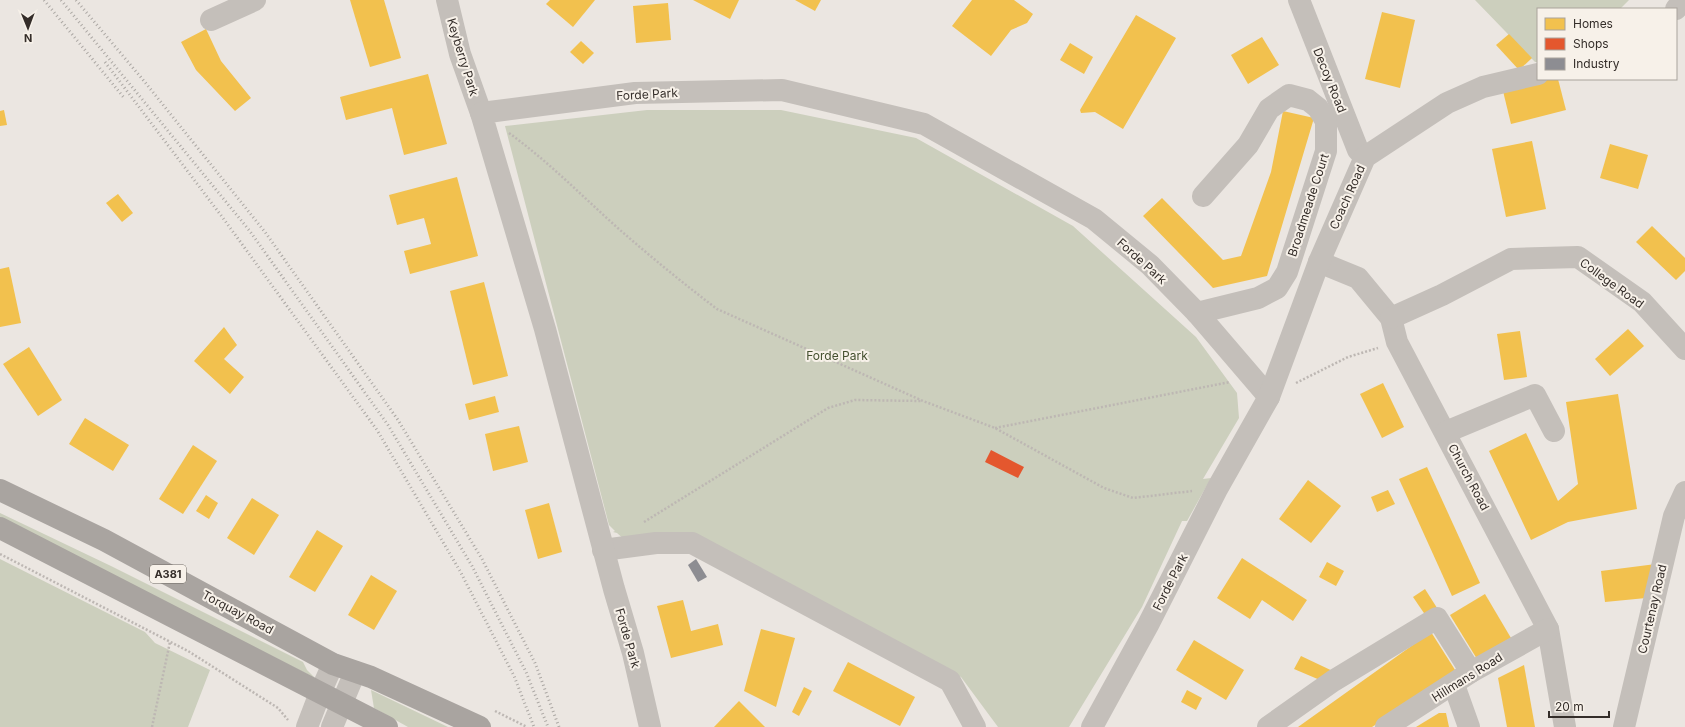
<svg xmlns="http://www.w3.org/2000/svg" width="1685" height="727" viewBox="0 0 1685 727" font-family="Inter,sans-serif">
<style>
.green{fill:#cccfbd}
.homes{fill:#f2c14e}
.shops{fill:#e4572e}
.industry{fill:#8d8d92}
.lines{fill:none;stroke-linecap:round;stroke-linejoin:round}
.path{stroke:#bdb7b3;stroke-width:2.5;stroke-dasharray:2 2;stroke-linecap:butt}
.minor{stroke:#c4bfba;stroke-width:22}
.major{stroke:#a9a4a0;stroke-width:22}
.rail{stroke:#aca8a4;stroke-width:3;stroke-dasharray:1 3;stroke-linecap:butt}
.labels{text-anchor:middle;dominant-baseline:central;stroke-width:4;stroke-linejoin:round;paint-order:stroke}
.shield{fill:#f7f1e9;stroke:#6e6863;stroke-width:1}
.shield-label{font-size:11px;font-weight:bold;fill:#342d29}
.street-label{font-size:12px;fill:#342d29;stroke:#f7f1e9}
.park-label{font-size:12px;fill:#44502f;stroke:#f7f1e9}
</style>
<rect width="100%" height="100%" fill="#ebe6e1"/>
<!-- green -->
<g class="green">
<polygon points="1475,0 1629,0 1620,9 1538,9 1538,62 1535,62"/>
<polygon points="647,110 781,110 916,138 1073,226 1196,337 1237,393 1239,418 1203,479 1211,478 1187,521 1182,521 1142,607 1069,727 998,727 961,677 712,546 626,541 617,533 613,532 615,531 609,525 505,126"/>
<polygon points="0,513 111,566 303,662 307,670 315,678 0,518"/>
<polygon points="0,559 145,632 155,643 210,670 188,727 0,727"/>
<polygon points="371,690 448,727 408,727 374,708"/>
</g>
<!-- homes -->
<g class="homes">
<polygon points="350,0 384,0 401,58 370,67"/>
<polygon points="550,0 595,0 573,27 546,4"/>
<polygon points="693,0 739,0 730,19"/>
<polygon points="795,0 821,0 815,11"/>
<polygon points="972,0 1014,0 1033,14 1027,23 1011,30 991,56 952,26"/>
<polygon points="668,3 671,40 636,43 633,6"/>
<polygon points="1382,12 1415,20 1400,88 1365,79"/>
<polygon points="1136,15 1176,38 1123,129 1095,112 1081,113 1080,110"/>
<polygon points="206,29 221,61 251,98 235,111 196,70 181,42"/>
<polygon points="1509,34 1532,58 1519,70 1496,45"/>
<polygon points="1262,37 1279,65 1248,84 1231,55"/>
<polygon points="581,41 594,53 583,64 570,52"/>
<polygon points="1070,43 1093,57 1084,74 1060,60"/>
<polygon points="428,74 447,144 404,155 392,108 346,120 340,97"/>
<polygon points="1549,79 1558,79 1566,110 1511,124 1503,91"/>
<polygon points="4,110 7,125 0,126 0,111"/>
<polygon points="1283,111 1314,118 1267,276 1213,288 1143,216 1162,198 1223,260 1241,256 1271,172"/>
<polygon points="1532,141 1546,209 1506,217 1492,149"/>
<polygon points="1610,144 1648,155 1638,189 1600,178"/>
<polygon points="457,177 478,256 410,274 404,251 431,244 424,218 397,225 389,195"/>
<polygon points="118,194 133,213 122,222 106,203"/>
<polygon points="1652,226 1685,258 1685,271 1676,280 1636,242"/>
<polygon points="9,267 21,323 0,327 0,269"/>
<polygon points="484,282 508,376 473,385 450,291"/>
<polygon points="224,327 237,345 224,359 244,377 230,394 194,361"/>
<polygon points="1628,329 1644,346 1610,376 1595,359"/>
<polygon points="1520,331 1527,377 1504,380 1497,334"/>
<polygon points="29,347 62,400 38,416 3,364"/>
<polygon points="1383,383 1404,427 1382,438 1360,394"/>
<polygon points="1618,394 1637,509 1568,522 1531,540 1489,451 1526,433 1558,501 1578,484 1566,402"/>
<polygon points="495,396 499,412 469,420 465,404"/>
<polygon points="85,418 129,445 113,471 69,444"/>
<polygon points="519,426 528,462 493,471 485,434"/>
<polygon points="193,445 217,461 183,514 159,499"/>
<polygon points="1427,467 1480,583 1452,596 1399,479"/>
<polygon points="1308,480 1341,506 1311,543 1279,519"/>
<polygon points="1388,490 1395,504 1377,512 1371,497"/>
<polygon points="206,495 218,503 209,519 196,511"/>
<polygon points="252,498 279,515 254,555 227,538"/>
<polygon points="549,503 562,552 538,559 525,510"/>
<polygon points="317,530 343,546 315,592 289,577"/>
<polygon points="1242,558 1307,600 1293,621 1262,600 1250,619 1217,598"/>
<polygon points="1327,562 1344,571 1336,586 1319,577"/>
<polygon points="1656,564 1646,598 1605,602 1601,571"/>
<polygon points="371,575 397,591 374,630 348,615"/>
<polygon points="1425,589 1439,611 1428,619 1413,597"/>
<polygon points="1485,594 1511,638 1477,659 1450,615"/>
<polygon points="683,600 691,631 718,624 723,645 671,658 657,606"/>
<polygon points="761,629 795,638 776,707 744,691"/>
<polygon points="1431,632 1457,673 1372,727 1298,727"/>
<polygon points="1194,640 1244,670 1226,700 1176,670"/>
<polygon points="1301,656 1339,674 1327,683 1294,669"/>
<polygon points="848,662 915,697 900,726 833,691"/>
<polygon points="1524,665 1535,727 1507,727 1498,678"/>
<polygon points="804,687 812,691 799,716 792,712"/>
<polygon points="1187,690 1202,698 1196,710 1181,702"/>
<polygon points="739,701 765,727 714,727"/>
<polygon points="1439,713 1446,713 1449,727 1416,727"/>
</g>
<!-- shops -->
<polygon class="shops" points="991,450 1024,467 1018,478 985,462"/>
<!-- industry -->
<polygon class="industry" points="696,559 707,577 698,582 688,565"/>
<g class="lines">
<!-- path -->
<g class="path">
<path d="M 509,133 C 549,162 583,197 620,230 C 651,257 684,284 717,309 L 923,401 L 995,428 L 1104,488 L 1133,498 L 1192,491"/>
<polyline points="1296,383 1348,357 1378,348"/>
<polyline points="995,428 1230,382"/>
<polyline points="644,522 828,408 855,400 921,401"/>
<polyline points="0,554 188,651 278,708 288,720"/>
<polyline points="495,711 527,727"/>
<polyline points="152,727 170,642"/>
</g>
<!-- minor -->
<g class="minor">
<polyline points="447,0 460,54 481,113"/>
<polyline points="1299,0 1358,150 1365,157"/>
<polyline points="1676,9 1683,0"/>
<polyline points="211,20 255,0"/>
<polyline points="1319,262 1358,278 1391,318 1397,342 1548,629 1565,727"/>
<polyline points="1197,313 1258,298 1277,288 1287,272 1326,151 1326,121 1318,108 1308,100 1289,95 1269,109 1248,145 1203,196"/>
<polyline points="1391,318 1442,295 1511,259 1578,257 1642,302 1685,349"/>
<polyline points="1446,432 1535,395 1554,431"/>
<polyline points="603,550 656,543 692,543 950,681 975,727"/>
<polyline points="1454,685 1469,727"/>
<polyline points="307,727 320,693 333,664"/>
<polyline points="332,727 355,672"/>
<polyline points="650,727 633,653 614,589 545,329 481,113 635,93 782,90 924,124 1094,219 1150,265 1197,313 1269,397"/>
<polyline points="1092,727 1148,625 1217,489 1269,397 1319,262 1365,157 1447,103 1483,87 1538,74"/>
<polyline points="1268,727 1333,681 1437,618 1471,672"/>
<polyline points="1386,727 1471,672 1548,629"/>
<polyline points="1624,727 1674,516 1685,492"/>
</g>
<!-- major -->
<g class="major">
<polyline points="0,490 104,540 333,664 371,677 480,727"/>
<polyline points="0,528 387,727"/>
</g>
<!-- rail -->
<g class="rail">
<polyline points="44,0 125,99"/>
<polyline points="61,0 249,230 388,425 472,566 526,672 548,727"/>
<polyline points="76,0 144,81 265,232 398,420 482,559 535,663 559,727"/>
<polyline points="105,62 223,218 377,430 460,571 514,676 534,727"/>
</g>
</g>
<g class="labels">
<!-- shield labels -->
<rect class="shield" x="150" y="565" width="36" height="18" rx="3"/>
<g class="shield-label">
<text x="168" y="574">A381</text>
</g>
<!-- street labels -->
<g class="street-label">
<text transform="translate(463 57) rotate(73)">Keyberry Park</text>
<text transform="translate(1330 80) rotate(68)">Decoy Road</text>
<text transform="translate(647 94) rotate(-3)">Forde Park</text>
<text transform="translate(1347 197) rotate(-66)">Coach Road</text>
<text transform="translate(1308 205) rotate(-72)">Broadmeade Court</text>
<text transform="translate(1142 261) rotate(42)">Forde Park</text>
<text transform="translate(1612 283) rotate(36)">College Road</text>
<text transform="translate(1469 477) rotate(62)">Church Road</text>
<text transform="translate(1170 582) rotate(-63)">Forde Park</text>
<text transform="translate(1652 609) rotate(-77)">Courtenay Road</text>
<text transform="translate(238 612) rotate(28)">Torquay Road</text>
<text transform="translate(628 638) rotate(74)">Forde Park</text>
<text transform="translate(1467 677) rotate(-32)">Hillmans Road</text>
</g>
<!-- park labels -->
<g class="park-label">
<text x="837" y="355">Forde Park</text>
</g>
</g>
<!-- legend -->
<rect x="1537" y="8" width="140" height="72" fill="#f7f1e9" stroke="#a9a39c"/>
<rect x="1545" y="18" width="20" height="12" fill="#f2c14e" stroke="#a9a39c"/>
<text x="1573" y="28" font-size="12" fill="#342d29">Homes</text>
<rect x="1545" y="38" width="20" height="12" fill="#e4572e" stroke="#a9a39c"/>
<text x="1573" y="48" font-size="12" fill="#342d29">Shops</text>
<rect x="1545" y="58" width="20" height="12" fill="#8d8d92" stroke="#a9a39c"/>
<text x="1573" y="68" font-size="12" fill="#342d29">Industry</text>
<!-- north arrow -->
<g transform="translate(28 28) rotate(179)" stroke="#f7f1e9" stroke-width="3" paint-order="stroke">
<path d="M0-3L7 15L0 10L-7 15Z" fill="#342d29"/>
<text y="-6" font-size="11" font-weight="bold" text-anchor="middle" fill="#342d29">N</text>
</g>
<!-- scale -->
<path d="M1549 711v6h60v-6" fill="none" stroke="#342d29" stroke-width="2"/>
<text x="1555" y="711" font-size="12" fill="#342d29" stroke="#f7f1e9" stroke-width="3" paint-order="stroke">20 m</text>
</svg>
